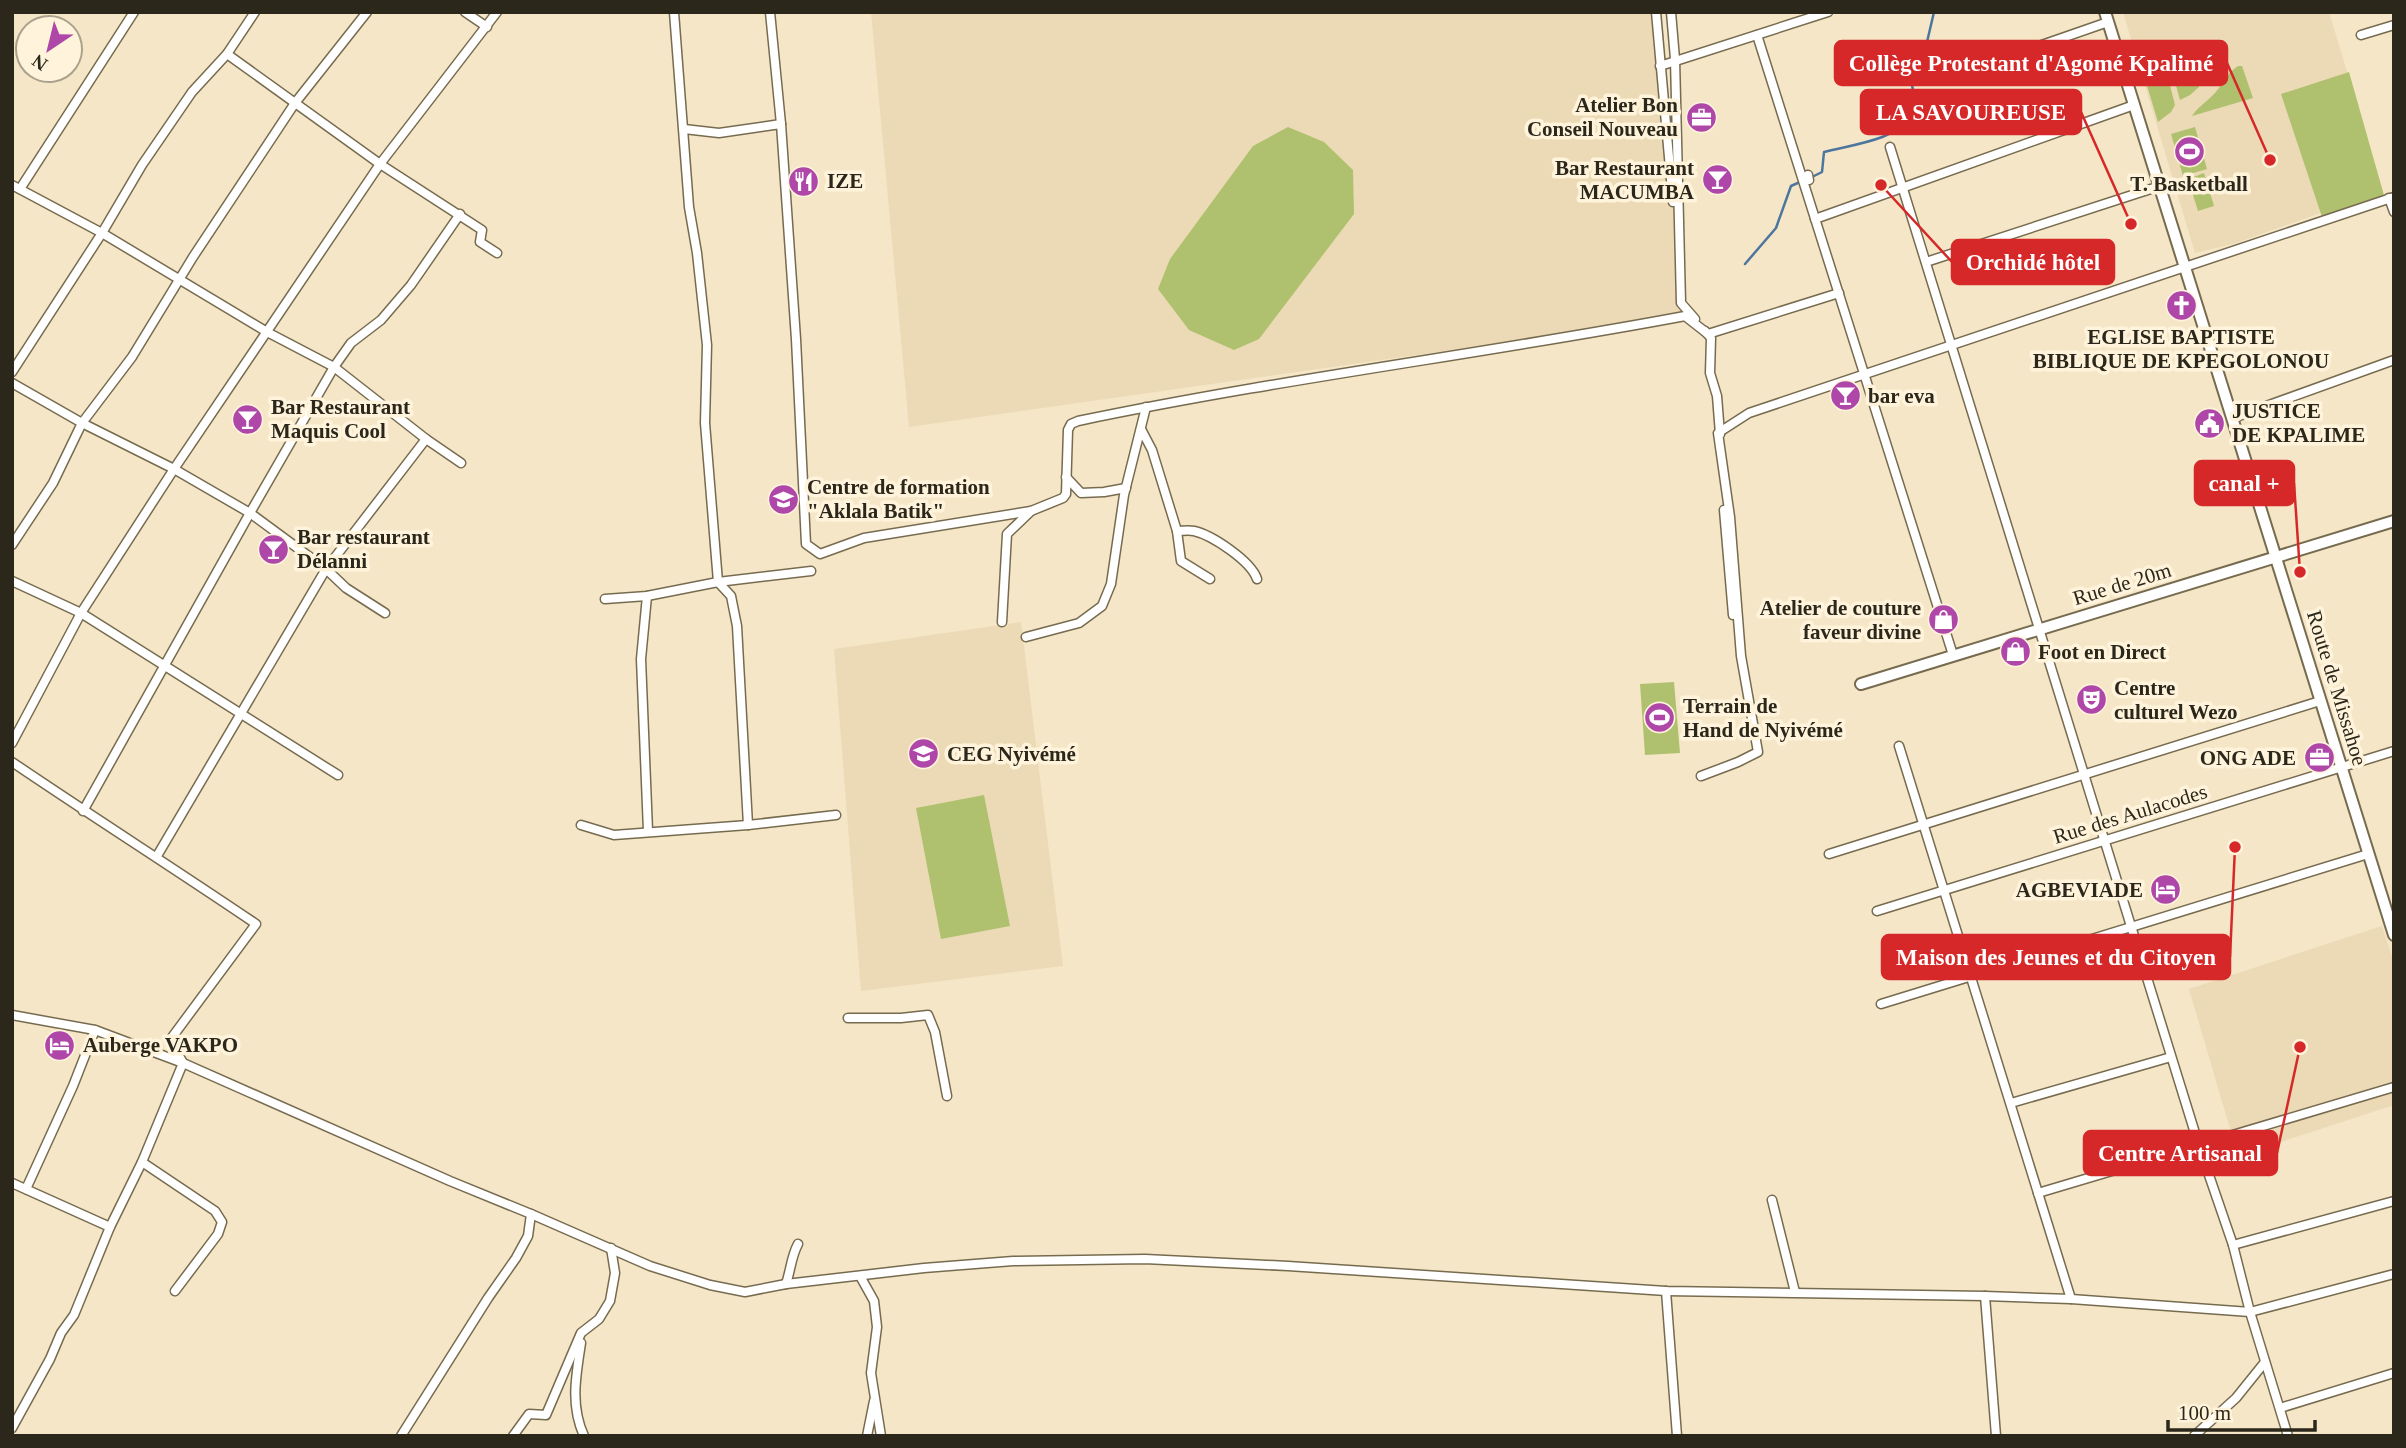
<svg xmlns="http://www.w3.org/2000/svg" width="2406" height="1448" viewBox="0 0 2406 1448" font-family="'Times New Roman',serif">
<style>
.built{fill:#ebdab5}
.green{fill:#afc16e}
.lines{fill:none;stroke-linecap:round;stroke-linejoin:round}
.stream{stroke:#4c769d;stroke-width:2.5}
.street-casing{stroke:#776b4f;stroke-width:11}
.secondary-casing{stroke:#776b4f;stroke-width:14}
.street{stroke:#fff;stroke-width:8}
.secondary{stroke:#fff;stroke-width:10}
.labels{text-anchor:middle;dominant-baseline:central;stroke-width:7;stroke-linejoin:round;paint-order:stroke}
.poi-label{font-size:21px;font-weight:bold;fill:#2c271b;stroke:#fff4db;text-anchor:start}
.street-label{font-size:21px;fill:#2c271b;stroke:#fff4db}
.leader{fill:none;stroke:#d62828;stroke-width:2.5}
.callout-dot{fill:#d62828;stroke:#fff4db;stroke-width:2.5}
.callout{fill:#d62828;stroke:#d62828;stroke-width:2.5}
.callout-label{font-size:23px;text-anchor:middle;font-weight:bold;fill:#fff}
</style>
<rect width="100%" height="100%" fill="#f4e6c7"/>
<!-- built -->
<g class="built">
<polygon points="871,12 1662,12 1685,317 909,427"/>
<polygon points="2123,12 2329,12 2383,191 2233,244 2195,253"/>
<polygon points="1021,622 1063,966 861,991 834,649"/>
<polygon points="2382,926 2394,963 2394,1105 2238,1156 2189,989"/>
</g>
<!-- green -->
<g class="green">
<polygon points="2161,50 2175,105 2171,112 2158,122 2138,56"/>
<polygon points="2189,52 2199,87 2190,95 2180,100 2169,60"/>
<path d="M 2238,66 L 2242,66 L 2253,98 L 2192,116 C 2197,108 2205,103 2212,96 C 2222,87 2226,73 2238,66 Z"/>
<polygon points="2349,72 2385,199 2322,217 2281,94"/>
<polygon points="1288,127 1324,142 1353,170 1354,214 1259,339 1234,350 1189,330 1158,289 1170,259 1253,146"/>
<polygon points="2195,127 2207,169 2183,176 2171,134"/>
<polygon points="2204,173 2214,206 2198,211 2188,179"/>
<polygon points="1674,682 1680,753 1645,755 1640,684"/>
<polygon points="984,795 1010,926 941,939 916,808"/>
</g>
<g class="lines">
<!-- stream -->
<g class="stream">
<path d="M 1810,178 L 1822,172 L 1824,152 C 1856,144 1895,140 1917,114 L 1910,73 L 1927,42 L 1934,12"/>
<polyline points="1745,264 1776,228 1791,186 1800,182"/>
</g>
<defs>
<g id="street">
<polyline points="465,12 487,27"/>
<polyline points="674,12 689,207 697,253 707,345 705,423 718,582 731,596 737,626 748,825"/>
<path d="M 770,12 L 781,124 L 796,339 L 806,544 L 820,554 L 864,538 L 1031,511 L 1063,498 L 1066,494 L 1068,430 L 1071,424 L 1078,421 C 1279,379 1483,354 1685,316 L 1708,334 L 1839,293"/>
<polyline points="1656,12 1673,202"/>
<polyline points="1671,12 1675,59 1681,303 1695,319"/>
<polyline points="1757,35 1953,655"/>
<polyline points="2361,35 2394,25"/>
<polyline points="227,54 380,164 482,230 480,242 497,253"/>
<polyline points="1993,62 2108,22"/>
<polyline points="1660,66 1828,12"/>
<polyline points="684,129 719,133 781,124"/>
<polyline points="1890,147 2199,1146 2233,1245 2250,1312 2288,1436"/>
<polyline points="1808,175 1809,180"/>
<polyline points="12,185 102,233 267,332 334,367 426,439 461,463"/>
<polyline points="20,189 134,12"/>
<polyline points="2389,198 2394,212"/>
<polyline points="1815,219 2134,105"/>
<polyline points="1926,262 2160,186"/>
<polyline points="1705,331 1711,338 1710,373 1717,396 1720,434"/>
<polyline points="12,372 102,233 142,165 192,92 227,54 255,12"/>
<polyline points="12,383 82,423 174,469 250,513 326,569 346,588 385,613"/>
<polyline points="2233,418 2394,360"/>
<path d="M 1141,429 L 1152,450 L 1177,531 C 1182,531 1189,530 1194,531 C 1212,535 1251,561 1257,579"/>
<polyline points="1066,477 1081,493 1104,492 1126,488"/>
<polyline points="1724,510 1733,615"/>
<polyline points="1177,531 1181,561 1210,579"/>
<polyline points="12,545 53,483 82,423 132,357 193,257 295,103 367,12"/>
<polyline points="12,581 81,613 338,775"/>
<polyline points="647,596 641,659 648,831"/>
<polyline points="605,599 647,596 718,582 811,571"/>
<polyline points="1002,622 1007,534 1031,511"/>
<polyline points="1026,637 1079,623 1102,606 1111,584 1124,495 1146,407"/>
<polyline points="12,743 81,613 174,469 380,164 497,12"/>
<polyline points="1899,746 2071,1299"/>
<path d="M 12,762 C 93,817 175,869 256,924 L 170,1040 L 183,1063 L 142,1162 L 110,1227 L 74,1315 L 61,1333 L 50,1359 L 12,1428"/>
<polyline points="1701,776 1738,762 1758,752 1741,656 1730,517 1718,433 1749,413 2394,197"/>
<polyline points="83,811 250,513 334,367 351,343 381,320 411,285 460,214"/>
<polyline points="581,825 614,835 748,825 836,815"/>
<polyline points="1829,854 2320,701"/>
<polyline points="157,856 326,569 426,439"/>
<polyline points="1877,911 2394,751"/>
<polyline points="1881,1004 2368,854"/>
<polyline points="12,1015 95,1030 183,1063 450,1181 531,1214 650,1266 710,1285 745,1292 786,1284 924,1268 1013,1261 1145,1259 1288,1266 1666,1291 1985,1296 2071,1299 2250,1312 2394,1274"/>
<polyline points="848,1018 901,1018 928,1015 935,1032 947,1096"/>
<polyline points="2011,1103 2171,1057"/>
<polyline points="142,1162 215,1211 222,1222 218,1234 175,1291"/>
<polyline points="12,1183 110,1227"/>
<polyline points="26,1189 73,1086 95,1030"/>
<polyline points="2038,1193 2394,1087"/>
<polyline points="1772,1200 1795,1292"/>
<polyline points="2233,1245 2394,1201"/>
<polyline points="860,1276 874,1301 877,1327 871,1373 881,1436"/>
<path d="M 786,1284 C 791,1269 791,1257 798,1244"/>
<polyline points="1666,1291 1677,1436"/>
<polyline points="1985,1296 1996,1436"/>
<path d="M 581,1343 C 576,1376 570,1405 584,1436"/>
<polyline points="2280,1408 2394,1373"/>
<polyline points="401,1436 488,1298 516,1258 528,1236 531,1214"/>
<polyline points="513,1436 529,1414 546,1415 581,1333 599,1319 610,1301 615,1273 611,1248"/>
<polyline points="867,1436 874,1401"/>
<polyline points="2194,1436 2236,1398 2265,1362"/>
</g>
<g id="secondary">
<polyline points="2105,12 2394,935"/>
<polyline points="1861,684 2394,521"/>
</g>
</defs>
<!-- street casing -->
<use href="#street" class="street-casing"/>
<!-- secondary casing -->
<use href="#secondary" class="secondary-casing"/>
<!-- street -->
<use href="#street" class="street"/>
<!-- secondary -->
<use href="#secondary" class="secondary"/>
</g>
<!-- icons -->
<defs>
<symbol id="office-disc" viewBox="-11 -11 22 22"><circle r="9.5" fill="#af47a9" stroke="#fff4db"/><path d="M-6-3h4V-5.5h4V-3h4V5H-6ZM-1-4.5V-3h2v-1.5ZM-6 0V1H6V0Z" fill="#fff"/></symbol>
<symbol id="stadium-disc" viewBox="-11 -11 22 22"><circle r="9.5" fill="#af47a9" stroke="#fff4db"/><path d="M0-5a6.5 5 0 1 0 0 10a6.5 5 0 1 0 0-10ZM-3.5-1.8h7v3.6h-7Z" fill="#fff"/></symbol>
<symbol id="bar-disc" viewBox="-11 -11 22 22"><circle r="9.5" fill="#af47a9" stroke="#fff4db"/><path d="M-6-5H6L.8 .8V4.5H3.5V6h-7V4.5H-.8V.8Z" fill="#fff"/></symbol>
<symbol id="restaurant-disc" viewBox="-11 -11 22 22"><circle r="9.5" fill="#af47a9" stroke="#fff4db"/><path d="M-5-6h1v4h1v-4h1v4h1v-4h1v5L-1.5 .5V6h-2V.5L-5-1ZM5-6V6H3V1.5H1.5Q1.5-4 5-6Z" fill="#fff"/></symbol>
<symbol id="church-disc" viewBox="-11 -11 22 22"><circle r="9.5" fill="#af47a9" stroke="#fff4db"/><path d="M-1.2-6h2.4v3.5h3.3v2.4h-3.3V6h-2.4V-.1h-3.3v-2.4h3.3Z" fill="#fff"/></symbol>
<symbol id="civic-disc" viewBox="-11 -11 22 22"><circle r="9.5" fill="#af47a9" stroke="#fff4db"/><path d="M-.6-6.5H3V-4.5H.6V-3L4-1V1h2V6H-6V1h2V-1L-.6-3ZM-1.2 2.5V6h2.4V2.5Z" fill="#fff"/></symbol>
<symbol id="school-disc" viewBox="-11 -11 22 22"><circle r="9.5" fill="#af47a9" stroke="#fff4db"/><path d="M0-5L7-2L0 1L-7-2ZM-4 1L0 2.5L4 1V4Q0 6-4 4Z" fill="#fff"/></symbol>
<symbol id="shop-disc" viewBox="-11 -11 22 22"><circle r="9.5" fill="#af47a9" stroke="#fff4db"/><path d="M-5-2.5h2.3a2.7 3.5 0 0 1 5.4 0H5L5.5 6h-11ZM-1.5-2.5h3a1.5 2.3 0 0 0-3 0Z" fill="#fff"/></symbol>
<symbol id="theatre-disc" viewBox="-11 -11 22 22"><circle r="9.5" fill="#af47a9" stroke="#fff4db"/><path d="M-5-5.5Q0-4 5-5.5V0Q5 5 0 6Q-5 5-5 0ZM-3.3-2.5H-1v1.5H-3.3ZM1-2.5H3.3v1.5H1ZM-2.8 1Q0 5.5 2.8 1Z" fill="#fff"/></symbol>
<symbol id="hotel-disc" viewBox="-11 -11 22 22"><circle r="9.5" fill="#af47a9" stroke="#fff4db"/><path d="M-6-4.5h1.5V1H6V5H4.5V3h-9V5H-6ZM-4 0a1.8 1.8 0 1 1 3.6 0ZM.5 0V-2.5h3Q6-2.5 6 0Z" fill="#fff"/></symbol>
</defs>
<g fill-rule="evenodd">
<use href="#office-disc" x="1684" y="100" width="35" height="35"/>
<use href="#stadium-disc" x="2172" y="134" width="35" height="35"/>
<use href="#bar-disc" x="1700" y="162" width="35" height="35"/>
<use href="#restaurant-disc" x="786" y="164" width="35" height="35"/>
<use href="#church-disc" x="2164" y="288" width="35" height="35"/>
<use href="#bar-disc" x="1828" y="378" width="35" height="35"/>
<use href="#bar-disc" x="230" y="402" width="35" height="35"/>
<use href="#civic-disc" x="2192" y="406" width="35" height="35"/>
<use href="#school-disc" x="766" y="482" width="35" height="35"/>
<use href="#bar-disc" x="256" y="532" width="35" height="35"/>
<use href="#shop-disc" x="1926" y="602" width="35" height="35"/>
<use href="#shop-disc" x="1998" y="634" width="35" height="35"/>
<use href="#theatre-disc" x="2074" y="682" width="35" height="35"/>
<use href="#stadium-disc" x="1642" y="700" width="35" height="35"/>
<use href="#school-disc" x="906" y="736" width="35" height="35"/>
<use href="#office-disc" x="2302" y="740" width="35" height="35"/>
<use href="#hotel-disc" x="2148" y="872" width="35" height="35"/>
<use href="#hotel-disc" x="42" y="1028" width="35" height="35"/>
</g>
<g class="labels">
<!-- poi labels -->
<g class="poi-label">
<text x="1678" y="105" text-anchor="end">Atelier Bon<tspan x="1678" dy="24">Conseil Nouveau</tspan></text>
<text x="1694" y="168" text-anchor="end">Bar Restaurant<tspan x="1694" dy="24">MACUMBA</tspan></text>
<text x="827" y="181">IZE</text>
<text x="2189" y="184" text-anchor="middle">T. Basketball</text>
<text x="2181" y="337" text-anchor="middle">EGLISE BAPTISTE<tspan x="2181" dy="24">BIBLIQUE DE KPEGOLONOU</tspan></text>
<text x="1868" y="396">bar eva</text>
<text x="271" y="407">Bar Restaurant<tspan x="271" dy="24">Maquis Cool</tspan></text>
<text x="2232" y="411">JUSTICE<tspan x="2232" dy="24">DE KPALIME</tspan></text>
<text x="807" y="487">Centre de formation<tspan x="807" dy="24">"Aklala Batik"</tspan></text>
<text x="297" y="537">Bar restaurant<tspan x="297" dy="24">Délanni</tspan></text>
<text x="1921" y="608" text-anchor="end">Atelier de couture<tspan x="1921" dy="24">faveur divine</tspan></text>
<text x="2038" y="652">Foot en Direct</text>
<text x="2114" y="688">Centre<tspan x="2114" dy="24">culturel Wezo</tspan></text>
<text x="1683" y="706">Terrain de<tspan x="1683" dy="24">Hand de Nyivémé</tspan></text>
<text x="947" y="754">CEG Nyivémé</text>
<text x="2296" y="758" text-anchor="end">ONG ADE</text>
<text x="2143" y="890" text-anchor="end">AGBEVIADE</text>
<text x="83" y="1045">Auberge VAKPO</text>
</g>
<!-- street labels -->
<g class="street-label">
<text transform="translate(2122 584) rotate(-17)">Rue de 20m</text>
<text transform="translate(2337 688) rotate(73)">Route de Missahoe</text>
<text transform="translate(2130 814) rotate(-17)">Rue des Aulacodes</text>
</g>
</g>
<!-- callouts -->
<path class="leader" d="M2270 160L2227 63M2131 224L2081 112M1881 185L1952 262M2300 572L2294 483M2235 847L2230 957M2300 1047L2277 1153"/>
<g class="callout-dot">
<circle cx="2270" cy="160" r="7"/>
<circle cx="2131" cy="224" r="7"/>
<circle cx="1881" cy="185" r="7"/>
<circle cx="2300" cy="572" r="7"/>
<circle cx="2235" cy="847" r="7"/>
<circle cx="2300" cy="1047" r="7"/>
</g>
<g class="callout">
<rect x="1835" y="41" width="392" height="44" rx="7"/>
<rect x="1861" y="90" width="220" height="44" rx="7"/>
<rect x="1952" y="240" width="162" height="44" rx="7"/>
<rect x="2195" y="461" width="99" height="44" rx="7"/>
<rect x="1882" y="935" width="348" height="44" rx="7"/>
<rect x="2084" y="1131" width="193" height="44" rx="7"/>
</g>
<g class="callout-label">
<text x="2031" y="71">Collège Protestant d'Agomé Kpalimé</text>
<text x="1971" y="120">LA SAVOUREUSE</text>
<text x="2033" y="270">Orchidé hôtel</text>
<text x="2244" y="491">canal +</text>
<text x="2056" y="965">Maison des Jeunes et du Citoyen</text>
<text x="2180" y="1161">Centre Artisanal</text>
</g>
<!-- border -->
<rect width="2406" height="1448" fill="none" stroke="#2c271b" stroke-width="28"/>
<!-- north arrow -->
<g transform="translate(49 49) rotate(215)"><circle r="33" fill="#fff4db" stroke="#aba28e" stroke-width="2"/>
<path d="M0-5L12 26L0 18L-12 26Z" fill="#af47a9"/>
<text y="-10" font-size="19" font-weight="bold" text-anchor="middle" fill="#2c271b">N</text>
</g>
<!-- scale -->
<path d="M2168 1420v10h147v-10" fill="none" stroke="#2c271b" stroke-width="3.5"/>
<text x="2178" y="1420" font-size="21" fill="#2c271b" stroke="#fff4db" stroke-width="5" paint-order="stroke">100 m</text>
</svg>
